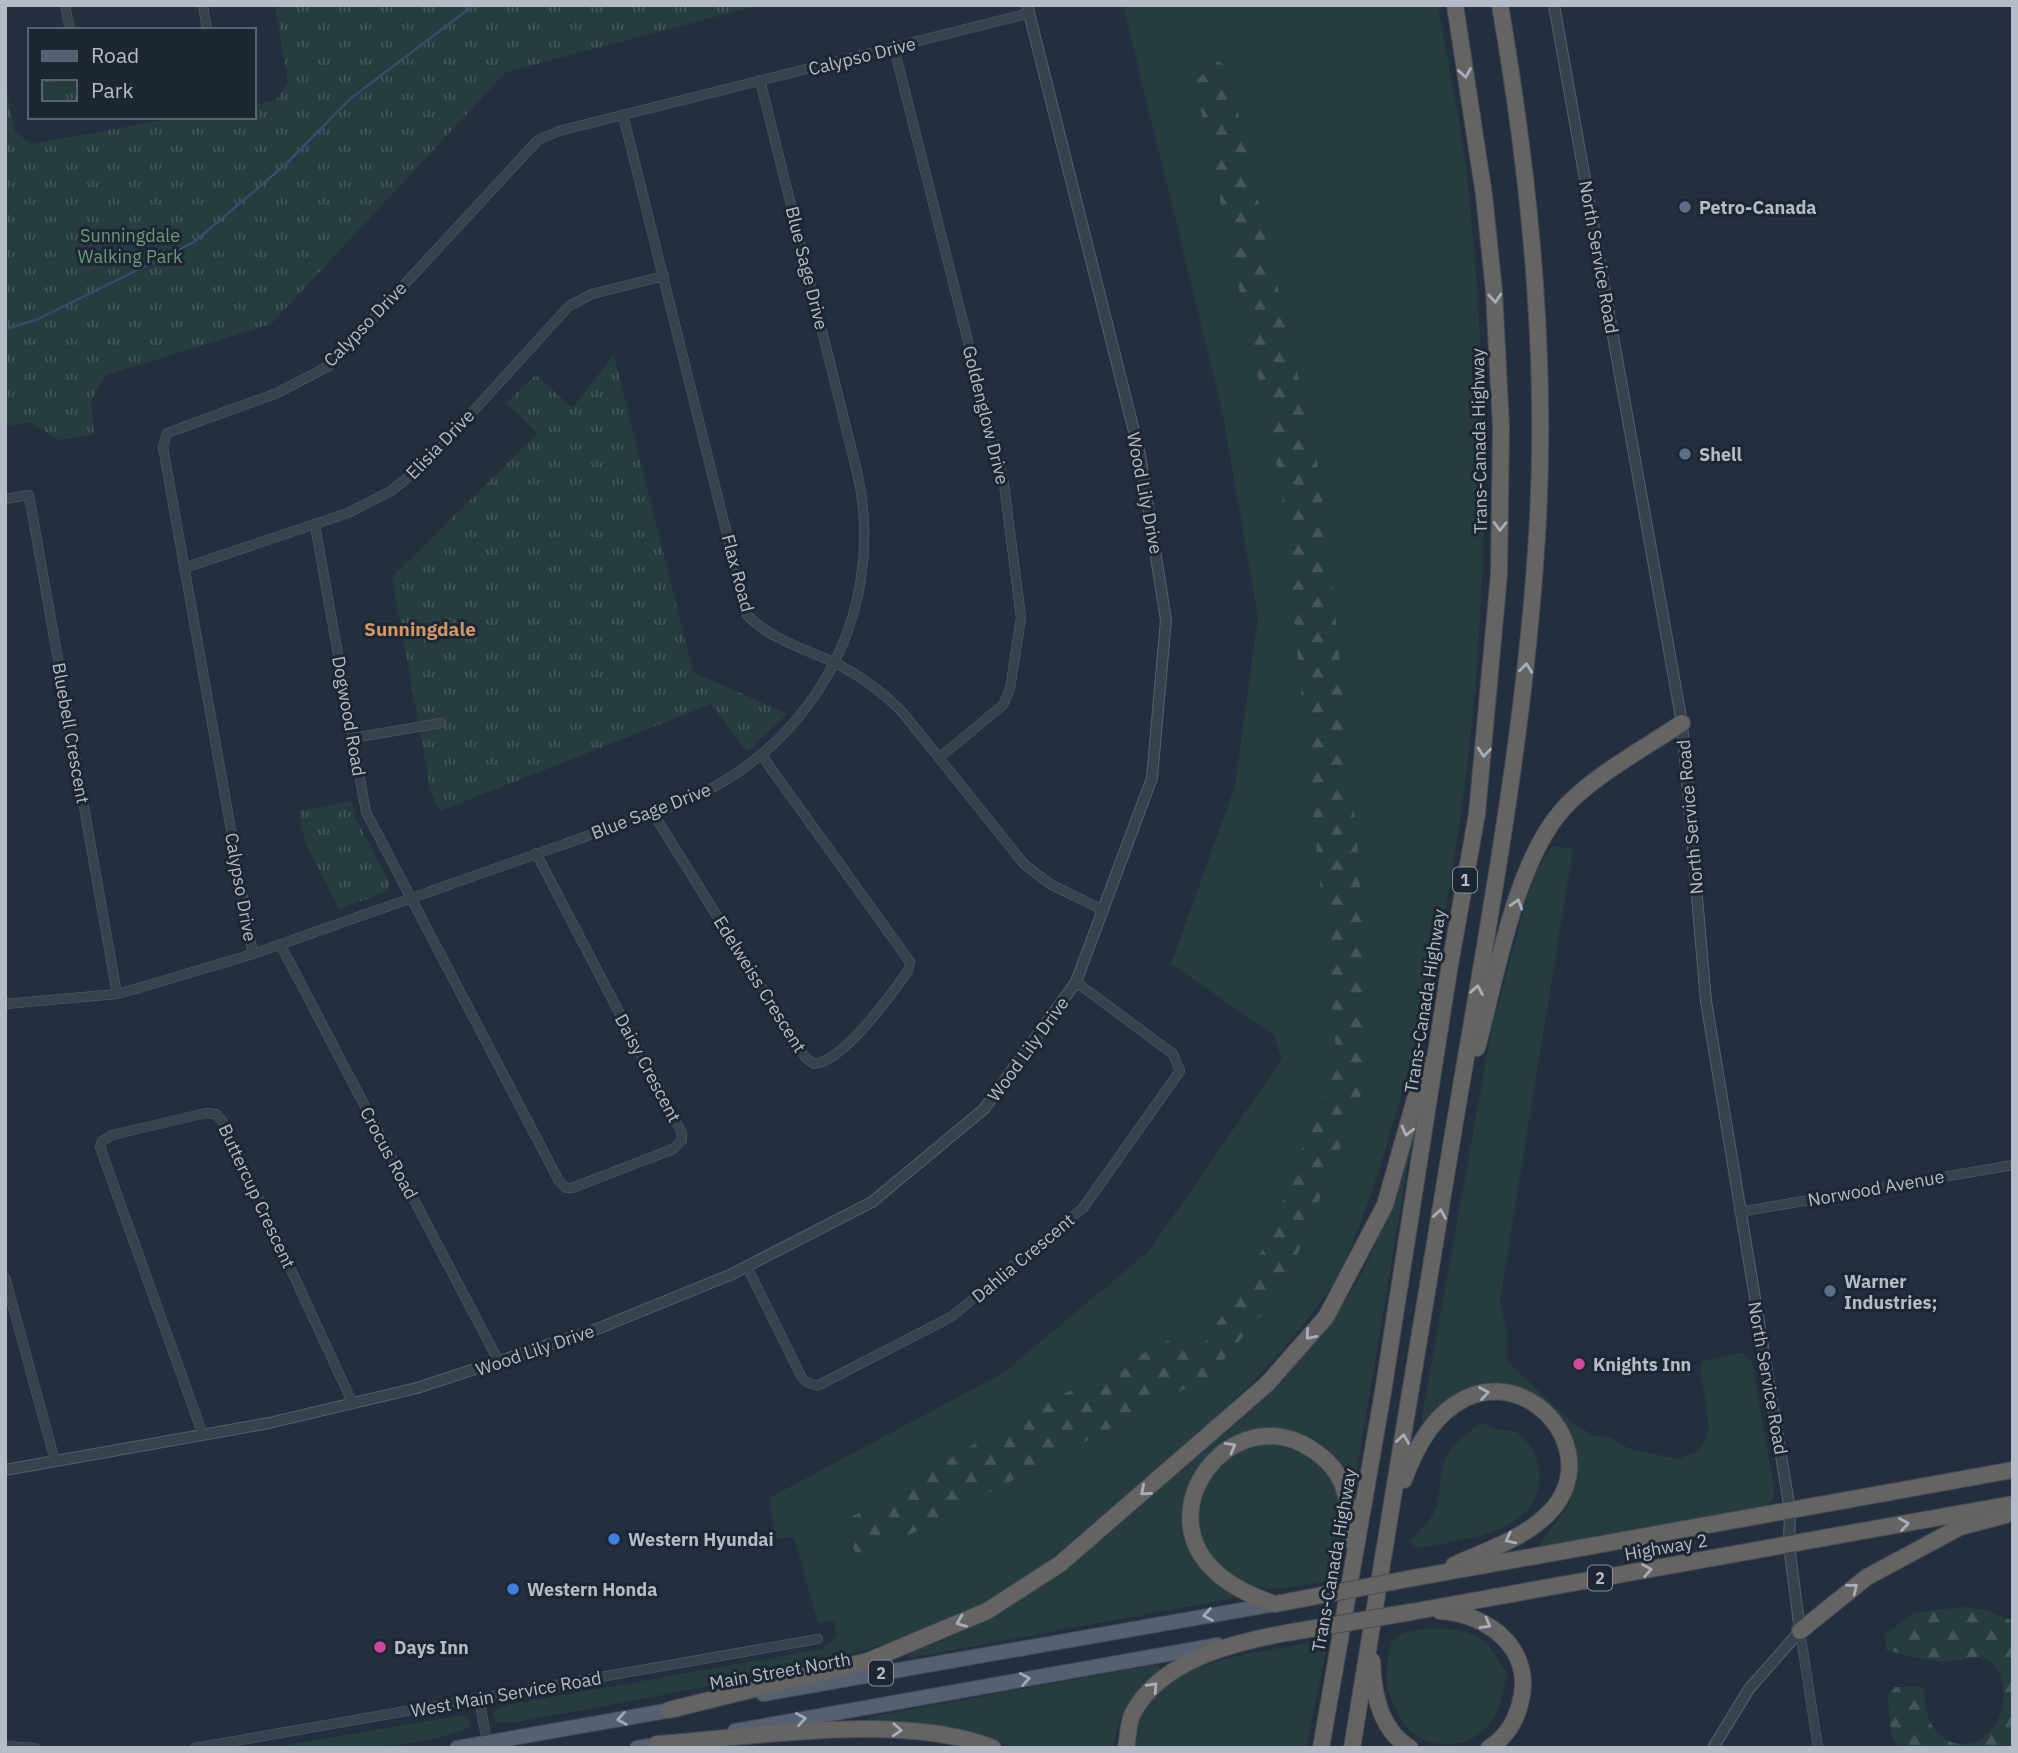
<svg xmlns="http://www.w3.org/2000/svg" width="2018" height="1753" viewBox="0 0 2018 1753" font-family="'IBM Plex Sans',sans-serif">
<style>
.grass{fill:#263c3f}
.forest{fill:url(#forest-firs)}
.park{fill:url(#park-tufts)}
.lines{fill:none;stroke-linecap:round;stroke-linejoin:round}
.stream{stroke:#394c67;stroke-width:2.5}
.minor-casing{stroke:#565f6c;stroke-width:10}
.tertiary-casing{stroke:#565f6c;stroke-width:12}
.primary-casing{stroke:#414a57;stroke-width:16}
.trunk-casing{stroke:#434c59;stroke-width:18}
.minor{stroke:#38414e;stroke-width:9}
.tertiary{stroke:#38414e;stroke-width:10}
.primary{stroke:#56606e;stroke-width:14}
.trunk{stroke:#656462;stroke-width:16}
.trunk-bridge-casing{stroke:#434c59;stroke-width:18;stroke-linecap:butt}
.trunk-bridge{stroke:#656462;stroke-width:16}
.oneway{stroke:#a8afba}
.oneway2{stroke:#a1aab7}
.service-dot{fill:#5c6f8a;stroke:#1d2633;stroke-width:2.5}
.hotel-dot{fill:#d1479c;stroke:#1d2633;stroke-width:2.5}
.shop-dot{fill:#3f7fe0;stroke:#1d2633;stroke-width:2.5}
.labels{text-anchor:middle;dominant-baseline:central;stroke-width:6;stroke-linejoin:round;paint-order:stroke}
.shield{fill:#1d2633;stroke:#878f9c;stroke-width:2}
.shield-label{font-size:16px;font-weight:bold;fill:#b4bcc9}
.street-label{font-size:18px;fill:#b4bcc9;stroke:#1d2633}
.poi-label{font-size:18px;font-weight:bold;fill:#b4bcc9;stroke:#1d2633;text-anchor:start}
.park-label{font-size:18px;fill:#6b9a76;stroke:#1d2633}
.neighbourhood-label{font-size:19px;font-weight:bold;fill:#d59563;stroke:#1d2633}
</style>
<defs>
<pattern id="forest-firs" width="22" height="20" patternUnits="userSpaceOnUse" patternTransform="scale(1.75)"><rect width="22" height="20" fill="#263c3f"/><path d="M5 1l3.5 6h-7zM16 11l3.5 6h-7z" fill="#435659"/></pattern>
<pattern id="park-tufts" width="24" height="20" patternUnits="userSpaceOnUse" patternTransform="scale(1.75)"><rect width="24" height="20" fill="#263c3f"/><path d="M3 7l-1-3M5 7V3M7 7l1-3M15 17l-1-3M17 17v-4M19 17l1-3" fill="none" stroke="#435659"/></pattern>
</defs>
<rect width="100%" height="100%" fill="#242f3e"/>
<!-- grass -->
<g class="grass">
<path d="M 1123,5 L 1438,5 C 1448,65 1462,125 1468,185 C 1499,482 1487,789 1406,1078 C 1388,1142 1369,1210 1340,1272 C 1334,1285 1323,1297 1315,1309 C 1268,1374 1207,1426 1147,1478 C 1096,1523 1046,1573 985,1604 C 902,1646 815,1664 725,1683 C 654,1697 583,1710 512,1723 L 496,1722 L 493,1712 L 507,1705 L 822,1649 L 837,1636 L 834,1621 L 818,1623 L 794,1537 L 776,1539 L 769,1498 L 1003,1373 L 1149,1251 L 1282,1059 L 1273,1034 L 1171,964 L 1235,786 L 1258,617 L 1222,410 Z"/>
<polygon points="1552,846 1573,849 1500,1300 1507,1331 1506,1360 1569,1420 1594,1436 1605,1435 1630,1449 1678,1459 1697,1451 1706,1440 1709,1426 1700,1366 1702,1361 1742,1353 1752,1361 1774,1487 1774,1496 1768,1506 1537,1547 1569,1505 1574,1481 1547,1414 1481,1394 1424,1427 1422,1417 1493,1022 1533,877"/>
<path d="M 1412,1140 L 1355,1481 L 1348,1479 C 1340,1469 1330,1449 1318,1442 C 1242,1395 1152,1479 1194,1557 C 1203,1575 1220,1586 1236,1598 L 909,1658 L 908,1653 C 1023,1616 1102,1539 1191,1461 C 1248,1410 1306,1363 1348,1297 C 1378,1248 1395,1195 1412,1140 Z"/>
<path d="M 1481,1423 L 1500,1430 L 1517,1432 C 1530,1443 1538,1456 1539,1473 C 1543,1535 1460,1540 1417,1548 L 1409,1541 C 1419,1532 1432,1520 1437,1506 C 1441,1492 1438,1475 1446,1457 C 1452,1443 1469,1432 1481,1423 Z"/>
<path d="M 1257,1443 C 1352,1451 1341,1503 1337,1580 C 1310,1583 1277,1593 1251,1586 C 1195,1571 1183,1504 1219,1464 C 1228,1454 1245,1449 1257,1443 Z"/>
<path d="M 1423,1629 C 1468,1627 1486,1632 1507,1675 C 1503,1689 1501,1704 1495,1716 C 1481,1744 1441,1753 1416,1735 C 1403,1726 1396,1711 1390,1695 C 1384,1679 1388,1659 1391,1642 L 1402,1633 Z"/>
<path d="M 1328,1640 L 1306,1748 L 1132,1748 C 1134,1737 1135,1720 1141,1711 C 1174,1656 1270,1651 1328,1640 Z"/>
<path d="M 1159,1664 L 1160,1671 C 1137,1691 1115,1716 1114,1748 L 1013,1748 L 982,1735 L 930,1724 L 870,1724 L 869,1717 Z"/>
<path d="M 462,1715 L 469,1719 L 471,1727 C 408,1753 335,1748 268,1748 Z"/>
</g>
<!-- forest -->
<g class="forest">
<polygon points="1216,60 1228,68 1316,456 1328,539 1357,841 1368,1014 1369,1050 1365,1084 1285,1286 1211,1375 860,1561 840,1524 1021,1416 1185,1332 1183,1351 1197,1356 1267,1242 1337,1058 1281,485 1195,82"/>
<path d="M 1963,1607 L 1986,1610 L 2013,1621 L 2013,1748 L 1900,1748 C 1888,1738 1889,1710 1888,1696 L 1895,1687 L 1923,1687 C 1926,1712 1928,1734 1954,1743 C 2007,1753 2018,1672 1985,1659 C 1971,1654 1957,1662 1943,1662 C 1925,1661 1904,1654 1886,1650 L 1886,1634 L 1913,1613 Z"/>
</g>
<!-- park -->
<g class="park">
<polygon points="275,5 760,5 506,72 271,324 106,375 91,401 94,434 59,440 29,422 5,426 5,81 15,132 32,144 181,117 254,117 254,105 276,100 288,83"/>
<polygon points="614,355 693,672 787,714 747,752 711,704 440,811 431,792 392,577 538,433 506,403 536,375 572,408"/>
<polygon points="352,801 355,817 390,884 388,891 339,909 305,842 299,811"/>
</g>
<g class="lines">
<!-- stream -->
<polyline class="stream" points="5,329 36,320 194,242 285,165 350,99 474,5"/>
<defs>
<g id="minor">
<polyline points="65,5 70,30"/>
<polyline points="203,5 207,30"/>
<polyline points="894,48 1004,484 1021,618 1010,689 1003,705 940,757"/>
<path d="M 623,115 L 747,615 C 770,639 803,648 833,662 C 859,675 883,692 903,713 L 1024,864 L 1050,884 L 1103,910"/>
<polyline points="5,499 29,495 117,994"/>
<polyline points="315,525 366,812 559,1181 566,1188 572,1188 673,1149 682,1140 682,1133 536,853"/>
<polyline points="184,568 348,513 391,491 427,462 569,306 592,294 664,276"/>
<polyline points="353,738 441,723"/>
<path d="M 653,813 L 805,1057 L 814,1064 C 844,1061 891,995 908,971 L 910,962 L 762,756"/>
<polyline points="280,944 499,1362"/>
<polyline points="253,954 163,447 167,433 277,393 329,366 538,140 559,131 1030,13"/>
<path d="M 5,1004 L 117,994 L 132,990 L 253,954 L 672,806 C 808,756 888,618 858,476 L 760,80"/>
<polyline points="1739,1212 2013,1165"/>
<polyline points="747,1267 801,1376 805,1381 817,1386 951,1317 1083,1208 1180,1071 1173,1054 1076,982"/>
<polyline points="5,1277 55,1461"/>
<polyline points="203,1435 100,1147 102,1141 112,1135 206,1113 216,1114 223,1122 353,1404"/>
<polyline points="1800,1631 1818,1748"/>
<polyline points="479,1698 487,1742"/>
<polyline points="5,1746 35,1748"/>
<polyline points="195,1748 818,1639"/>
</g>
<g id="tertiary">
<polyline points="1554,5 1682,723 1706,1001 1790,1510 1789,1545 1800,1631 1749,1689 1713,1748"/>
<polyline points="5,1470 269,1423 417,1388 597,1329 730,1275 872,1202 984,1109 1076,982 1152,778 1166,620 1140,455 1027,5"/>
</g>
<g id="primary">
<polyline points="763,1694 1275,1604"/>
<polyline points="735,1731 1218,1645"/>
<polyline points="457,1748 677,1709"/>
<polyline points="637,1748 667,1743"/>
</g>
<g id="trunk">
<path d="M 1477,1048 C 1496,978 1515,861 1564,808 C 1594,775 1645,748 1682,723"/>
<path d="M 1404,1480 C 1467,1301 1628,1436 1547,1515 C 1522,1539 1485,1551 1454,1565"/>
<polyline points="1413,1578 2013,1470"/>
<path d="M 1275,1604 C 1249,1595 1225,1584 1207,1563 C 1158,1503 1226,1414 1296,1441 C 1313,1448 1332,1462 1340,1479 C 1349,1497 1350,1521 1352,1541"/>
<path d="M 1440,1611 C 1490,1614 1535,1651 1520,1704 C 1515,1723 1505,1738 1489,1748"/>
<polyline points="1411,1612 2013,1504"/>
<polyline points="1800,1631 1867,1577 1960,1527 2006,1515"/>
<path d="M 1372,1661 C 1373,1693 1381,1731 1410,1748"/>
<polyline points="669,1710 868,1661 987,1611 1060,1564 1267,1384 1326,1317 1385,1205 1425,1064"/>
<path d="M 657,1744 C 754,1737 903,1712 993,1748"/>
<path d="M 1126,1748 C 1128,1738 1128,1724 1132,1715 C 1159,1661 1231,1643 1286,1633"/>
<polyline points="1321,1748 1383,1392 1449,970 1477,814 1499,574 1501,427 1494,291 1484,195 1455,5"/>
<path d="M 1352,1748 C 1386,1541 1419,1335 1454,1128 C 1486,937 1523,745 1536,551 C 1549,369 1531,185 1500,5"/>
</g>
</defs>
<!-- minor casing -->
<use href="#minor" class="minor-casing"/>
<!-- tertiary casing -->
<use href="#tertiary" class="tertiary-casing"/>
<!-- primary casing -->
<use href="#primary" class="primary-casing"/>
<!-- trunk casing -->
<use href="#trunk" class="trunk-casing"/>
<!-- minor -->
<use href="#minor" class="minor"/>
<!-- tertiary -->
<use href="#tertiary" class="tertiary"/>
<!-- primary -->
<use href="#primary" class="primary"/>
<!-- trunk -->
<use href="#trunk" class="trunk"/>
<defs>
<g id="trunk-bridge">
<polyline points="1275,1604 1413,1578"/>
<polyline points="1286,1633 1411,1612"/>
</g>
</defs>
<!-- trunk-bridge casing -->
<use href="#trunk-bridge" class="trunk-bridge-casing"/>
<!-- trunk-bridge -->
<use href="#trunk-bridge" class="trunk-bridge"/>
</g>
<!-- one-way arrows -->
<defs><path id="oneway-chevron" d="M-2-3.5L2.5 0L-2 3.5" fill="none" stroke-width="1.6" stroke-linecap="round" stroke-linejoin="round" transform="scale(1.75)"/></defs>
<g class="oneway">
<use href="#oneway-chevron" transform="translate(1465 73) rotate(81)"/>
<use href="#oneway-chevron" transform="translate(1495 298) rotate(86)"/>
<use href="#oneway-chevron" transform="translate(1500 526) rotate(92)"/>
<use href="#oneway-chevron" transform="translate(1526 668) rotate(-83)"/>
<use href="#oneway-chevron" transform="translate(1484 752) rotate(96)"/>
<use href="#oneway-chevron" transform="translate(1517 904) rotate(-73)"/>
<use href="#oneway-chevron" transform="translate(1477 990) rotate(-80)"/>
<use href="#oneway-chevron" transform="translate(1407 1131) rotate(105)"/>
<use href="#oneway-chevron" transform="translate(1440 1214) rotate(-81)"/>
<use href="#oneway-chevron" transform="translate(1310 1335) rotate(131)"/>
<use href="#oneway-chevron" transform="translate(1484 1393) rotate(-9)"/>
<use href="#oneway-chevron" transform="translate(1403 1439) rotate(-81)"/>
<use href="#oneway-chevron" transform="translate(1231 1447) rotate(-29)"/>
<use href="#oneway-chevron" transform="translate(1145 1491) rotate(139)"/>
<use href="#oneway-chevron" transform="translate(1904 1524) rotate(-10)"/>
<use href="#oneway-chevron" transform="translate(1510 1539) rotate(153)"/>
<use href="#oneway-chevron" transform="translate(1647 1570) rotate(-10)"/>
<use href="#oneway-chevron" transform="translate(1853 1588) rotate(-39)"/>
<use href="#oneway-chevron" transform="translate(961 1622) rotate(158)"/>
<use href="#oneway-chevron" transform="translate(1486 1624) rotate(29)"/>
<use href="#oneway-chevron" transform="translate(1153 1687) rotate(-47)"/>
<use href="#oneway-chevron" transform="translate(897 1730) rotate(3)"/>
</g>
<g class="oneway2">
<use href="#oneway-chevron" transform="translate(1208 1615) rotate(170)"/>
<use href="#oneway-chevron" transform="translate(1025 1679) rotate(-10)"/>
<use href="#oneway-chevron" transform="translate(622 1719) rotate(170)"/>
<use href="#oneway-chevron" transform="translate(801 1719) rotate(-10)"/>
</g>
<!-- markers -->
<g class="service-dot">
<circle cx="1685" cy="207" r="7"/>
<circle cx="1685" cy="454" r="7"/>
<circle cx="1830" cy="1291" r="7"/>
</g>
<g class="hotel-dot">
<circle cx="1579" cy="1364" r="7"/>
<circle cx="380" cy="1647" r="7"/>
</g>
<g class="shop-dot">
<circle cx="614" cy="1539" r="7"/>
<circle cx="513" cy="1589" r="7"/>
</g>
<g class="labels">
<!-- shield labels -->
<g class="shield">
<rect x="1453" y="867.5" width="24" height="25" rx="5"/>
<rect x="1588" y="1565.5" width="24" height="25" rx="5"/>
<rect x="869" y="1660.5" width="24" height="25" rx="5"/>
</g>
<g class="shield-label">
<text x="1465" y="880">1</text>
<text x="1600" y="1578">2</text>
<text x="881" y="1673">2</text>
</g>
<!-- street labels -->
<g class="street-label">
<text transform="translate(862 56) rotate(-14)">Calypso Drive</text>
<text transform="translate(1599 257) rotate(80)">North Service Road</text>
<text transform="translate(807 268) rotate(76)">Blue Sage Drive</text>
<text transform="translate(365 324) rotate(-46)">Calypso Drive</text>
<text transform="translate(986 415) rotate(76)">Goldenglow Drive</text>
<text transform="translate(1479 441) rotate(-91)">Trans-Canada Highway</text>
<text transform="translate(440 444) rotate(-46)">Elisia Drive</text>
<text transform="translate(1145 493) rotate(79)">Wood Lily Drive</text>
<text transform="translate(738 573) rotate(75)">Flax Road</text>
<text transform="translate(349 716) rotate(80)">Dogwood Road</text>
<text transform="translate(71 733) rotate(80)">Bluebell Crescent</text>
<text transform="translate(651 811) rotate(-21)">Blue Sage Drive</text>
<text transform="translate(1690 817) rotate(-95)">North Service Road</text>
<text transform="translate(241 887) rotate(80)">Calypso Drive</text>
<text transform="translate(760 984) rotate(58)">Edelweiss Crescent</text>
<text transform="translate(1425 1001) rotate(-81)">Trans-Canada Highway</text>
<text transform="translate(1028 1049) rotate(-54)">Wood Lily Drive</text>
<text transform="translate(648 1068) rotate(62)">Daisy Crescent</text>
<text transform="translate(389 1153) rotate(62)">Crocus Road</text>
<text transform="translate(1876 1188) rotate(-10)">Norwood Avenue</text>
<text transform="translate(257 1196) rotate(65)">Buttercup Crescent</text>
<text transform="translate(1023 1258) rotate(-40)">Dahlia Crescent</text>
<text transform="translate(535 1350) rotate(-19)">Wood Lily Drive</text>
<text transform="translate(1768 1378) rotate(80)">North Service Road</text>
<text transform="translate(1666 1547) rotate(-10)">Highway 2</text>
<text transform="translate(1334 1560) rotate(-80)">Trans-Canada Highway</text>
<text transform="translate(780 1671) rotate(-10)">Main Street North</text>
<text transform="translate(506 1694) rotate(-10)">West Main Service Road</text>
</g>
<!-- poi labels -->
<g class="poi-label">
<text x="1699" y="207">Petro-Canada</text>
<text x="1699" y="454">Shell</text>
<text x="1844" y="1281">Warner<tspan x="1844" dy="21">Industries;</tspan></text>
<text x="1593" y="1364">Knights Inn</text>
<text x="628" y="1539">Western Hyundai</text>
<text x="527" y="1589">Western Honda</text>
<text x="394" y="1647">Days Inn</text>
</g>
<!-- park labels -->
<g class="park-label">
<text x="130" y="235">Sunningdale<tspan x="130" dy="21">Walking Park</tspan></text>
</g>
<!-- neighbourhood labels -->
<g class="neighbourhood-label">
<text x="420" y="629">Sunningdale</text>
</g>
</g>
<!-- border -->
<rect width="2018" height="1753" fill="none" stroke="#b4bcc9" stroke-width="14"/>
<!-- legend -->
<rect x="28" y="28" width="228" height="91" fill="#1d2633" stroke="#59626f" stroke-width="2"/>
<rect x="42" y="51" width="35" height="10" fill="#56606e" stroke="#59626f" stroke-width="2"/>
<text x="91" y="63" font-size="21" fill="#b4bcc9">Road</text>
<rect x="42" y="80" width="35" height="21" fill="url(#park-tufts)" stroke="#59626f" stroke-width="2"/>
<text x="91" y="98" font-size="21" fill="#b4bcc9">Park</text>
</svg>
